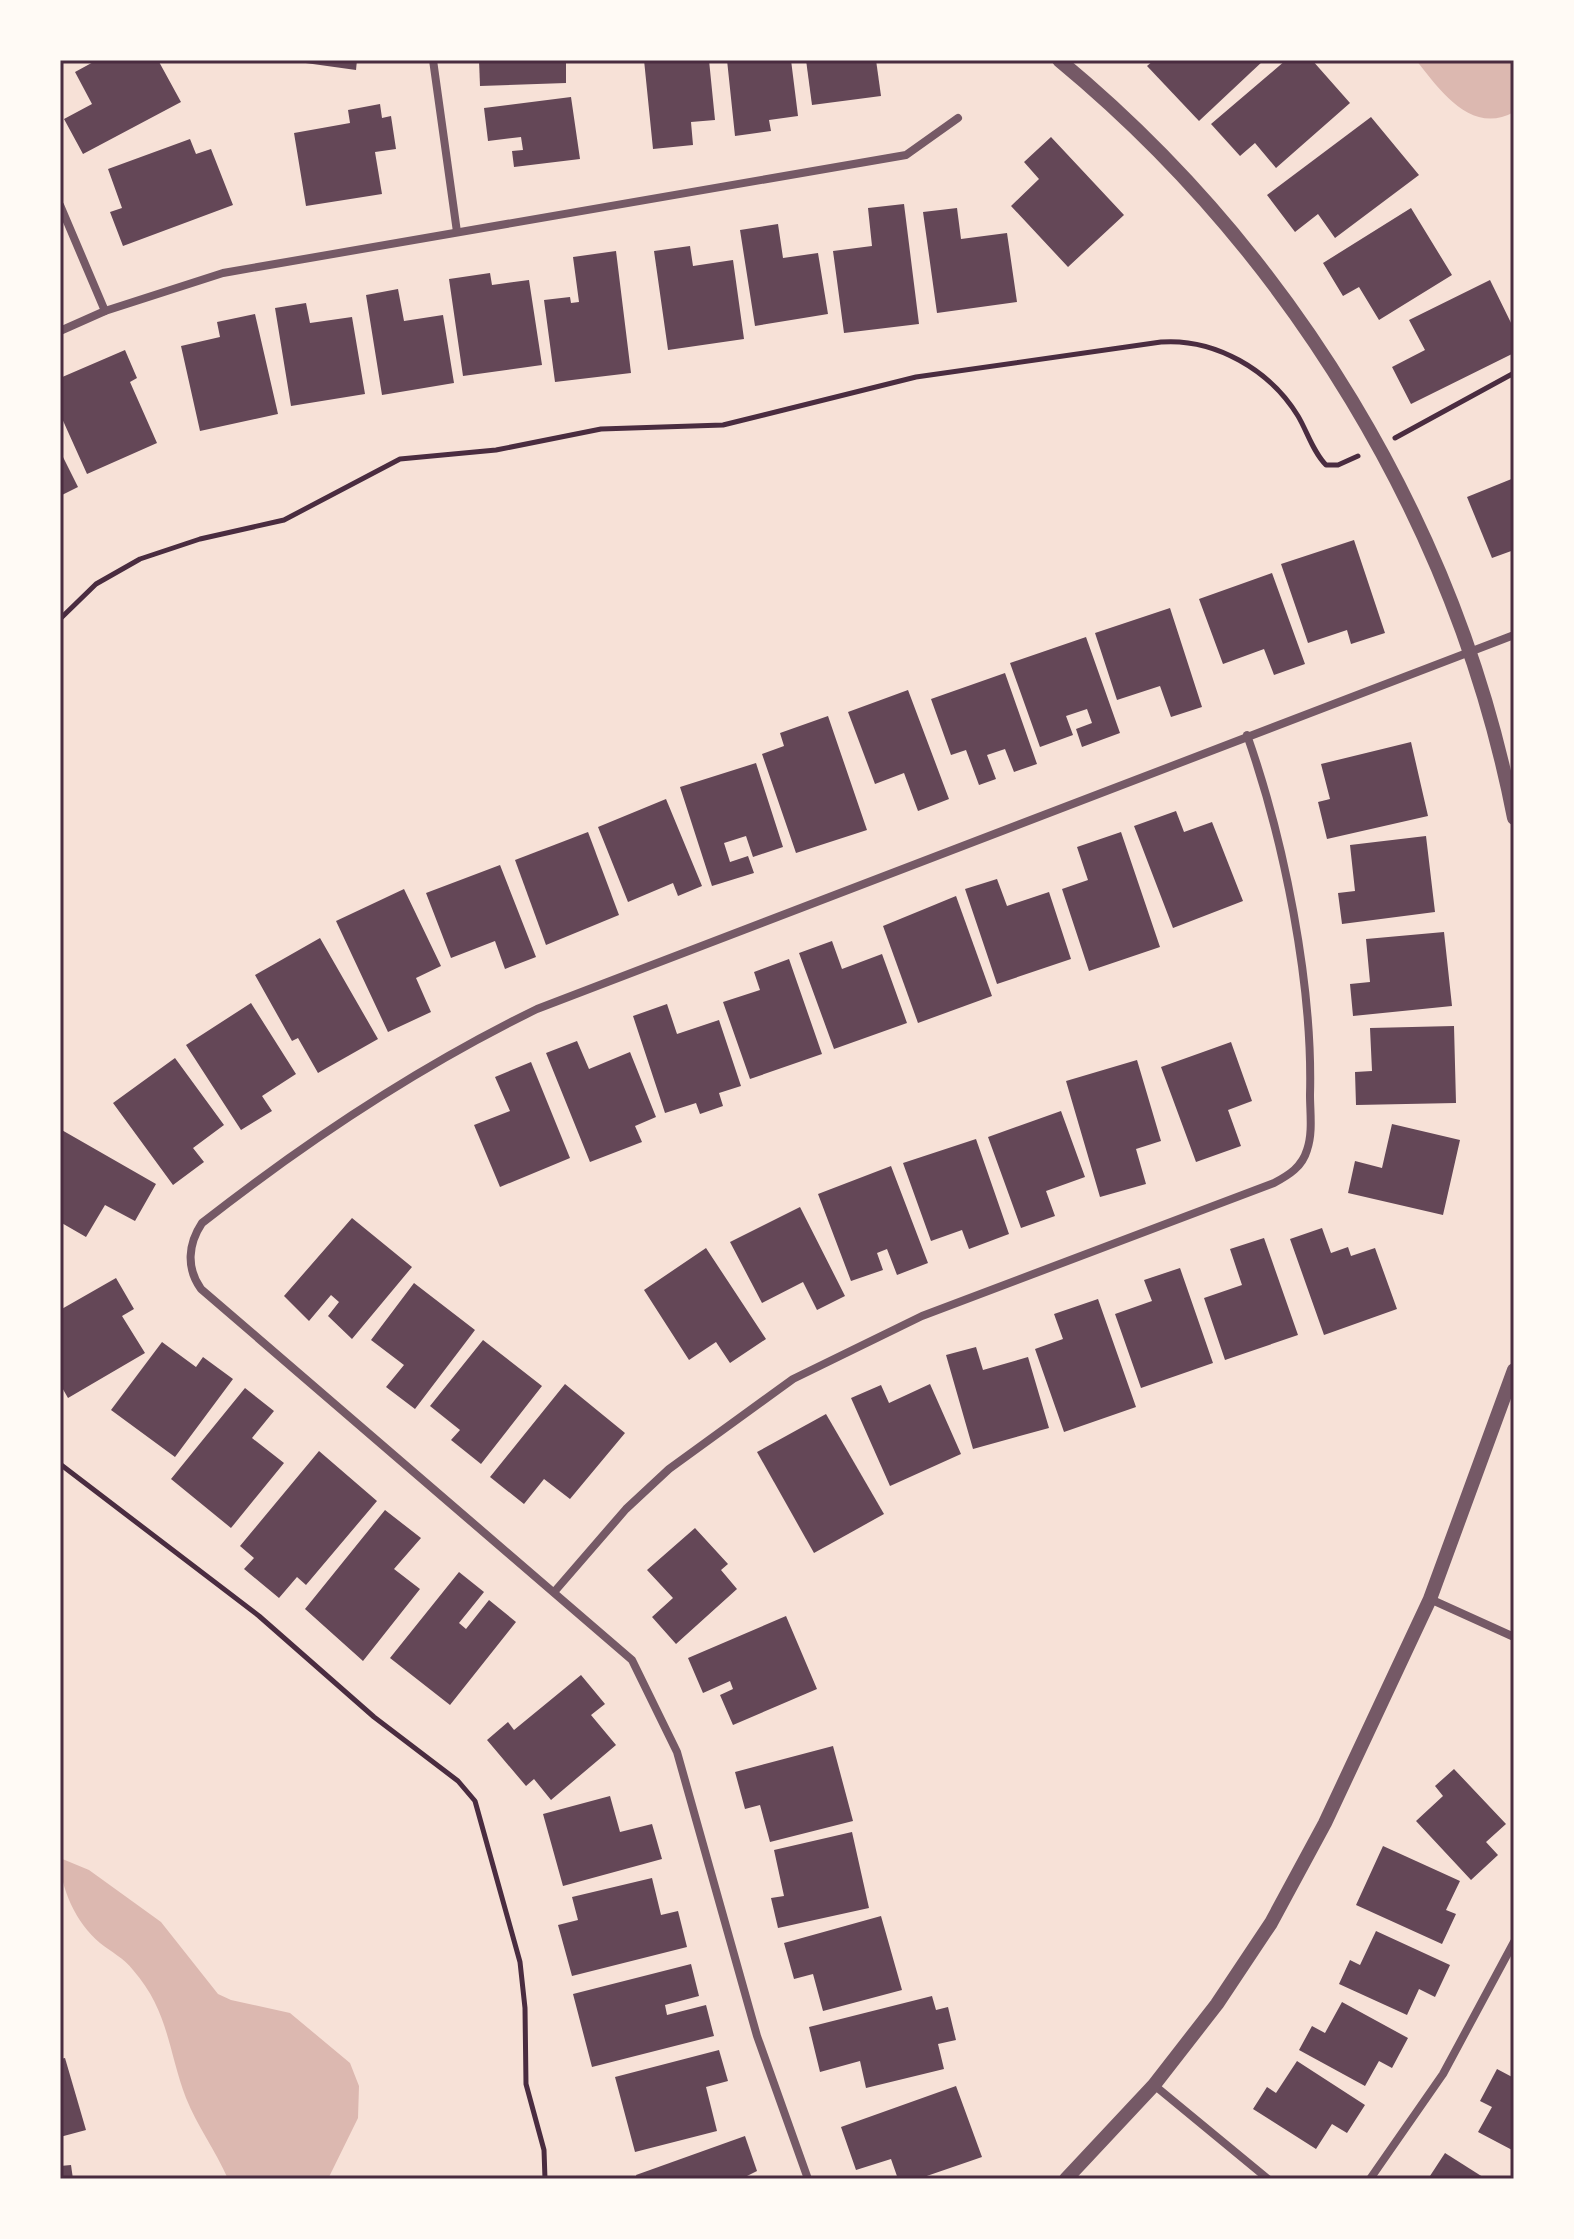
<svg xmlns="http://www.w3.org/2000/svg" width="1574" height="2239" viewBox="0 0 1574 2239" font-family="'PT Sans Narrow',sans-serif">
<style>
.water{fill:#dcb8b0}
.building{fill:#644757}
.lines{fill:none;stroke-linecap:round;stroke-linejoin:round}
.path{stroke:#4a2c40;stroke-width:5}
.minor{stroke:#755966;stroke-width:8}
.tertiary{stroke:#755966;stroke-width:14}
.neatline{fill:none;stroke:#4a2c40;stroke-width:3}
</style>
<rect width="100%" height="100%" fill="#f7e1d7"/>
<!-- water -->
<g class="water">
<path d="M 1416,60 L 1514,60 L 1514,112 C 1471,136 1439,89 1416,60 Z"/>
<path d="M 60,1858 L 89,1870 L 161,1922 L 218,1994 L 231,2000 L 290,2013 L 350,2063 L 359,2086 L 358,2118 L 328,2179 L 228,2179 C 216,2151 197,2126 186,2098 C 168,2051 169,2011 133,1970 C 124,1958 111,1952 100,1943 C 76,1923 60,1888 60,1858 Z"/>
</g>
<!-- building -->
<g class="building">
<polygon points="97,60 158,60 181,102 83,154 64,119 92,104 75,72"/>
<polygon points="284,60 357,60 356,70"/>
<polygon points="479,60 566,60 566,83 480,86"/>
<polygon points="644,60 709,60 715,120 691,122 693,145 653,149"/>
<polygon points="727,60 791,60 798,116 769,120 771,131 735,136"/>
<polygon points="806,60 876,60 881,96 812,105"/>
<polygon points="1154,60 1264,60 1199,121 1147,66"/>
<polygon points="1286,60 1312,60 1350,103 1276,168 1255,143 1240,156 1211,124"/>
<polygon points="571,97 580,159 514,167 512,151 523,150 521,137 488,141 484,108"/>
<polygon points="380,104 382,118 391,116 396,149 375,152 382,194 306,206 294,133 350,123 348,110"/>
<polygon points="1371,117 1419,175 1335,238 1318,214 1295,232 1267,195"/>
<polygon points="1051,137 1124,215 1068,267 1011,206 1039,179 1024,162"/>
<polygon points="190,139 196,154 211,149 233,205 123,246 110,212 122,208 108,169"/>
<polygon points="904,204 919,324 844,333 833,251 872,246 868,208"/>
<polygon points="957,208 961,239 1007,233 1017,302 937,313 923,212"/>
<polygon points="1411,208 1452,275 1379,320 1359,287 1343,296 1323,263"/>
<polygon points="778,224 783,258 818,253 828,314 755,326 740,230"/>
<polygon points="690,246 693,266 733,260 744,339 668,350 654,251"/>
<polygon points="616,251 631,373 555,382 544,300 570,297 571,303 579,302 573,257"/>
<polygon points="490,273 492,285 529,280 542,365 463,376 449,279"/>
<polygon points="1490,280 1514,329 1514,353 1411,404 1392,367 1425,350 1409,320"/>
<polygon points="398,289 404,321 443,315 454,383 382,395 366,295"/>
<polygon points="306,303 310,323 352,317 365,394 291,406 275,308"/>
<polygon points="255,314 278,414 200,431 181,346 220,337 217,322"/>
<polygon points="125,350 137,378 130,382 157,443 87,474 60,414 60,378"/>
<polygon points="60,451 78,487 60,496"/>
<polygon points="1514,478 1514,550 1492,558 1467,497"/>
<polygon points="1354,540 1385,633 1351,644 1347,630 1308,643 1281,564"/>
<polygon points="1272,573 1305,664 1274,675 1264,649 1223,664 1199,599"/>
<polygon points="1170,608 1202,707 1171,717 1160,686 1117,700 1095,633"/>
<polygon points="1086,637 1120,733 1082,747 1076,729 1092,723 1087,709 1066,716 1073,735 1040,747 1010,663"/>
<polygon points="1005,673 1037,764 1014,772 1005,749 987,755 996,779 979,785 966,750 951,755 931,699"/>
<polygon points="908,690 949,799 918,811 904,773 875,784 848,712"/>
<polygon points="828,716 867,830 796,853 762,754 784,746 780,733"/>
<polygon points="1411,742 1428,816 1327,839 1318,802 1330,799 1321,764"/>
<polygon points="756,763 783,847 753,857 746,836 724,843 730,862 748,856 754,873 712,886 680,787"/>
<polygon points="666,799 702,886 678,896 673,883 628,902 598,827"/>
<polygon points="1176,811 1184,832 1212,822 1243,901 1173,928 1134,826"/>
<polygon points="588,832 619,915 546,945 515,860"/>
<polygon points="1121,832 1160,947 1089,971 1062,889 1088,880 1077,847"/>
<polygon points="1426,836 1435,912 1342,924 1338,893 1355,891 1350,845"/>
<polygon points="500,865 536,957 505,969 495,941 451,958 426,893"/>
<polygon points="997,879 1007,906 1049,892 1071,959 997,984 965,889"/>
<polygon points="404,889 441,966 416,978 431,1012 388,1032 336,921"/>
<polygon points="956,896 992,996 918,1023 883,926"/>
<polygon points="1444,932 1452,1006 1353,1016 1350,984 1370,982 1366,939"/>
<polygon points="320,938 378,1039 318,1073 298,1038 292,1041 255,975"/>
<polygon points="832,941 842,969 882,954 907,1023 834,1049 799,953"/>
<polygon points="789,959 822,1054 750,1079 723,1002 760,990 754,972"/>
<polygon points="251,1003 296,1074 262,1096 272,1111 241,1130 186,1045"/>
<polygon points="667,1004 677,1034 719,1020 741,1086 719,1093 723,1106 700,1114 696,1103 665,1113 633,1016"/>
<polygon points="1454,1026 1456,1103 1356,1105 1355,1072 1372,1071 1370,1028"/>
<polygon points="577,1041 589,1069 630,1052 656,1117 635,1126 642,1142 590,1162 546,1053"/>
<polygon points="1231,1042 1252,1101 1228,1110 1241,1146 1196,1162 1161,1067"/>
<polygon points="175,1058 224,1125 193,1148 204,1162 173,1185 113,1103"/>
<polygon points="1137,1060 1161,1141 1136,1149 1146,1184 1100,1197 1066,1081"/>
<polygon points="531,1062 570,1158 500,1187 474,1125 510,1111 495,1077"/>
<polygon points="1061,1111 1085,1177 1046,1191 1055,1216 1021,1228 988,1137"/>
<polygon points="1392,1124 1460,1140 1443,1215 1348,1193 1355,1161 1382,1168"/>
<polygon points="60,1129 156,1184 135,1221 105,1205 86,1237 60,1222"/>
<polygon points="976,1139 1009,1234 969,1249 962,1230 931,1241 903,1163"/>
<polygon points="891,1166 928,1263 897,1275 887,1249 877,1253 883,1270 851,1281 818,1194"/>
<polygon points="800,1207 845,1296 817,1310 803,1282 762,1303 730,1242"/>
<polygon points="352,1218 412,1267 352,1339 328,1316 339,1302 331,1295 309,1321 284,1296"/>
<polygon points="1322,1228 1331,1253 1348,1247 1351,1256 1375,1248 1397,1309 1324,1335 1290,1239"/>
<polygon points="1264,1238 1298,1335 1225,1360 1204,1298 1242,1285 1230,1249"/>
<polygon points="706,1248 766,1339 730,1363 716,1342 689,1360 644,1290"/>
<polygon points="1180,1268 1213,1363 1141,1388 1115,1314 1152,1301 1144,1280"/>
<polygon points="116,1278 134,1309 122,1316 145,1353 68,1398 60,1384 60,1310"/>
<polygon points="414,1283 475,1330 415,1409 386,1387 404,1365 371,1340"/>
<polygon points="1098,1299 1136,1407 1064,1432 1035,1349 1063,1339 1054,1314"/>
<polygon points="483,1340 542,1386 481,1464 451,1440 460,1430 430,1406"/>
<polygon points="162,1342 196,1367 203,1357 233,1379 175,1457 111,1410"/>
<polygon points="976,1347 983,1370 1028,1357 1049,1428 973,1449 946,1355"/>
<polygon points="565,1384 625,1433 570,1499 544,1479 524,1504 490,1477"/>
<polygon points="930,1384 961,1454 890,1486 851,1398 881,1385 889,1403"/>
<polygon points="245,1388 274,1411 252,1438 284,1463 231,1528 171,1479"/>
<polygon points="826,1414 884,1514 814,1553 757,1452"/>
<polygon points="319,1451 377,1501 306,1585 297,1577 279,1598 244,1569 254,1558 240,1546"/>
<polygon points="385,1510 421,1538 394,1569 420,1589 363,1661 305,1609"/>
<polygon points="695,1528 728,1564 721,1570 737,1589 676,1644 652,1617 673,1598 647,1570"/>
<polygon points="459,1572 484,1592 459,1623 466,1629 489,1600 516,1622 450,1705 390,1658"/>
<polygon points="786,1616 817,1689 733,1725 720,1695 733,1689 730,1681 703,1693 688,1658"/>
<polygon points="581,1675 605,1704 591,1715 616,1745 551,1800 534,1779 526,1786 487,1740 508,1722 514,1730"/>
<polygon points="833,1746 853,1821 770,1842 760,1805 745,1809 735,1772"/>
<polygon points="1454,1769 1506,1824 1486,1842 1498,1855 1471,1880 1416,1821 1443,1796 1435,1786"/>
<polygon points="610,1796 620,1832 652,1824 662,1859 563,1886 543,1814"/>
<polygon points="852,1832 869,1908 778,1928 771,1898 784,1896 774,1850"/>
<polygon points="1383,1846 1460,1881 1446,1910 1456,1914 1442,1944 1356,1905"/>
<polygon points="652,1878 661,1915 678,1911 687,1947 572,1976 558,1925 578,1920 572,1897"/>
<polygon points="881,1916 902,1990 823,2011 813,1974 794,1979 784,1943"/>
<polygon points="1376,1931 1450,1965 1435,1997 1419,1989 1407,2015 1339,1984 1350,1960 1360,1965"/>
<polygon points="691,1964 699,1996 665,2005 667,2015 706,2005 714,2036 592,2067 573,1994"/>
<polygon points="932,1996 936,2010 948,2007 956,2040 938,2044 944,2069 866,2088 860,2061 820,2072 809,2027"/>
<polygon points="1342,2002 1408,2038 1392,2068 1379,2061 1365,2086 1299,2050 1312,2026 1325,2033"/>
<polygon points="719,2050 728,2081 706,2087 717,2131 635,2152 615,2077"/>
<polygon points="65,2058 86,2130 60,2137 60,2059"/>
<polygon points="1297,2061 1365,2105 1347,2133 1332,2124 1316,2149 1253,2109 1267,2087 1276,2093"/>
<polygon points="1497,2069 1514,2078 1514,2151 1478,2132 1492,2107 1480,2101"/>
<polygon points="956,2086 982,2157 918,2179 898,2179 891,2159 856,2170 841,2127"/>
<polygon points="745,2136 757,2171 741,2179 637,2179 636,2175"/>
<polygon points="1445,2153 1486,2179 1428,2179"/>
<polygon points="71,2165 73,2179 60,2179 60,2166"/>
</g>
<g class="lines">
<!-- path -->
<g class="path">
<polyline points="1395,438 1514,373"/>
<path d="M 60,619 L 96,584 L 140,559 L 200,539 L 284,520 L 400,459 L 496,450 L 601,429 L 723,425 L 916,377 L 1161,342 C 1215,338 1270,370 1298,416 C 1307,431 1313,452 1326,465 L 1338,465 L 1358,456"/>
<polyline points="60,1464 259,1616 374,1717 458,1781 475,1801 520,1962 525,2008 526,2084 544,2150 545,2179"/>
</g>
<!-- minor -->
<g class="minor">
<polyline points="433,60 457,232"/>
<polyline points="60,205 105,311"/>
<polyline points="60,331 105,311 223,273 906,155 958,118"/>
<path d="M 555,1591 L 626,1509 L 669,1469 L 793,1379 L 922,1316 L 1274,1183 C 1289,1175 1302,1167 1307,1150 C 1313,1133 1310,1112 1310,1095 C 1313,984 1284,840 1247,735"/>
<polyline points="1430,1599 1514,1637"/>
<polyline points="1154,2085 1268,2179"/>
<path d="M 808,2179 L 757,2036 L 677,1752 L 632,1660 L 201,1289 C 186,1268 188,1244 202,1223 C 308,1140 416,1068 537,1009 L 1514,635"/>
<polyline points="1370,2179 1443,2074 1514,1942"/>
</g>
<!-- tertiary -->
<g class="tertiary">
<path d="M 1059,60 C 1290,251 1457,524 1514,818"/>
<polyline points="1066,2179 1154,2085 1217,2004 1271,1923 1325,1823 1430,1599 1514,1370"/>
</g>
</g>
<!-- border -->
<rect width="1574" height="2239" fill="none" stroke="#fffaf5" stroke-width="124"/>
<rect x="62" y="62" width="1450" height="2115" class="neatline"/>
</svg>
